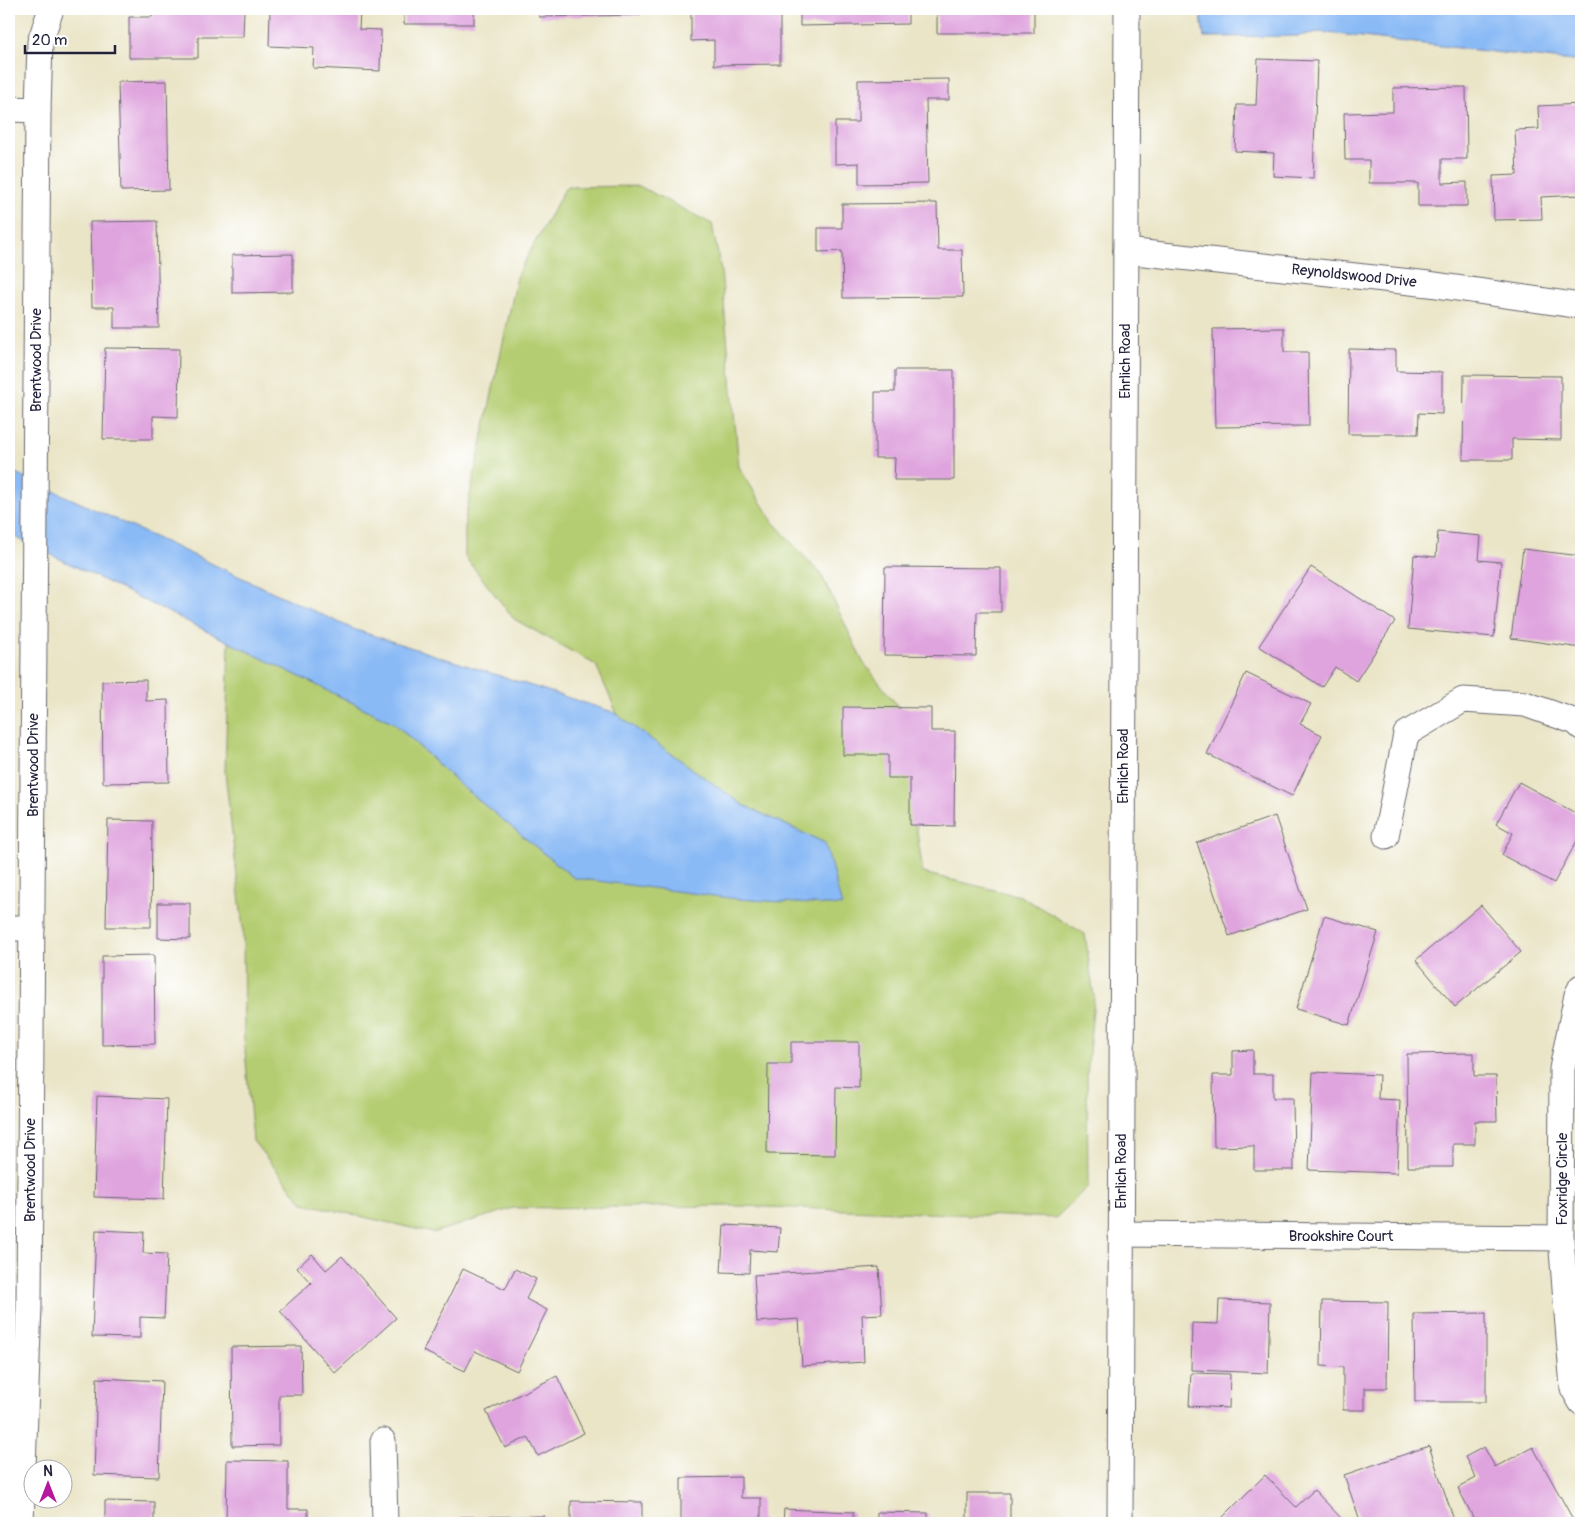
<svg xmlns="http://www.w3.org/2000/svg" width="1590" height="1532" viewBox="0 0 1590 1532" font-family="Pangolin,sans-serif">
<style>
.green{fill:#b5cd72;stroke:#6c7856}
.water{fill:#8abaf5;stroke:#566e98}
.building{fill:#dfa4de}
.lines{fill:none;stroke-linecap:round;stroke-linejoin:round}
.street-casing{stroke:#68666c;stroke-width:27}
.street{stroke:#fff;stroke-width:25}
.labels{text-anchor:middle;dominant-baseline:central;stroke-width:4;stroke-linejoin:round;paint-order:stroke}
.street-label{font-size:15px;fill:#22223b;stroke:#fff}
</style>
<rect width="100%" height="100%" fill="#fff"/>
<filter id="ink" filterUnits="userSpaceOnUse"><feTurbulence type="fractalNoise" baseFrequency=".02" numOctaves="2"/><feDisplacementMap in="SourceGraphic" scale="10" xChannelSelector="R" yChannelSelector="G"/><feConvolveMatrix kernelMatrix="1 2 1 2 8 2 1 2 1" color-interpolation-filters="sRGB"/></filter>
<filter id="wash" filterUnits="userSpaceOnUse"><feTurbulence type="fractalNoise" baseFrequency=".0096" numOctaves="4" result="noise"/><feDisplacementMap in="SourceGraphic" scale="20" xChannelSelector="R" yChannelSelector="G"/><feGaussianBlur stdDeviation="1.12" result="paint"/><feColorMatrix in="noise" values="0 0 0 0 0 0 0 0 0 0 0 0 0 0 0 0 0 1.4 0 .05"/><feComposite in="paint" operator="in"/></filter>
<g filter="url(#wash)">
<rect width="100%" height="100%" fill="#eae5c7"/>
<!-- green -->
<polygon class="green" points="639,186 712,224 721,271 739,467 773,522 822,576 863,662 912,724 914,811 923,873 1020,896 1085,934 1094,997 1087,1076 1088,1186 1056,1218 740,1206 513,1208 433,1233 303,1203 253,1141 244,1039 243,929 225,772 229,642 394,723 460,785 574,878 639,885 825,843 743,805 618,716 596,665 514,619 465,557 465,518 518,273 566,187"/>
<!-- water -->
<g class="water">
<polygon points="1200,9 1581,9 1581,62 1319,32 1298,36 1204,37"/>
<polygon points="9,470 353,629 613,712 743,805 825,843 842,906 737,899 574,878 460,785 394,723 9,534"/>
</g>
<g id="blocks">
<!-- building -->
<g class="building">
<polygon points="152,9 244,9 243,37 198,37 198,58 129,58 129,17 152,17"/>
<polygon points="270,9 360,9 359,29 381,30 380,71 313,68 314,48 269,46"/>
<rect x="404" y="9" width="70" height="15"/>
<polygon points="539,9 641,9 641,15 539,17"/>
<polygon points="691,9 780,9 780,64 714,65 714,40 691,41"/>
<polygon points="800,9 908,9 908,24 800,26"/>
<rect x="937" y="9" width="97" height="24"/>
<polygon points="1258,59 1317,61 1313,178 1273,176 1274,153 1235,151 1237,105 1256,105"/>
<polygon points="949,79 949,100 926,100 928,183 859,184 859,163 835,164 835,122 858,122 858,80"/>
<polygon points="167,81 169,190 121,191 118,82"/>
<polygon points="1466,87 1467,159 1442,159 1442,183 1467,182 1467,206 1418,206 1418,183 1369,183 1369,160 1345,160 1344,113 1393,112 1393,88"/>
<polygon points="1581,104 1581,195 1541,197 1542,219 1494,220 1493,176 1517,175 1515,130 1539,129 1538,106"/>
<polygon points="937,203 938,250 962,250 963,297 843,298 842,251 818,252 818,228 842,228 842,204"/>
<polygon points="157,221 159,328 114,328 114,307 92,307 90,222"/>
<polygon points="293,254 293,292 232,293 232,255"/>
<polygon points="1284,328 1284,352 1308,352 1309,426 1215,427 1213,329"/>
<polygon points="105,348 179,349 178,417 153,416 153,439 103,439"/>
<polygon points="1349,349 1396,350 1396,371 1442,372 1442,414 1419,413 1418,434 1348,434"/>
<polygon points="895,370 954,370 954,480 894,480 895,458 875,458 875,392 895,392"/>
<polygon points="1464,375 1561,376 1561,440 1512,439 1512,460 1463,460"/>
<polygon points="1438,532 1481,536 1479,560 1501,562 1494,637 1408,629 1414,555 1436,557"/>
<polygon points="1523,549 1581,556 1581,648 1511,638"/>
<polygon points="885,567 1001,568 1001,612 977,612 976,656 884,655"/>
<polygon points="1311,567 1395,621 1356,681 1335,667 1322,687 1259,646"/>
<polygon points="1246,673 1311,704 1300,724 1322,735 1292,796 1207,754"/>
<polygon points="146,680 146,701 168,700 169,782 103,783 102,681"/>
<polygon points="843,707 931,708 931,731 955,731 954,826 910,825 910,778 888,778 888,755 843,755"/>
<polygon points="1519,782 1581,816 1581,833 1554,883 1502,855 1513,833 1496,824"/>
<polygon points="1275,816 1307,909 1229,936 1197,843"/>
<polygon points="108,820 152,821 151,927 106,927"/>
<polygon points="158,903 190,903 190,939 158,938"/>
<polygon points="1481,905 1521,952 1455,1007 1416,960"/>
<polygon points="1324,916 1378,932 1349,1025 1296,1009"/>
<polygon points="154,955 155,1044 102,1045 102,956"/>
<polygon points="791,1042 859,1042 859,1088 836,1087 835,1155 767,1154 768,1064 791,1064"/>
<polygon points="1253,1050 1253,1074 1273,1074 1273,1098 1293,1098 1294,1170 1254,1170 1254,1146 1214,1147 1213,1075 1233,1075 1233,1051"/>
<polygon points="1474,1053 1474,1076 1496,1076 1497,1121 1475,1121 1475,1144 1453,1144 1453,1167 1408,1167 1407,1054"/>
<polygon points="1313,1072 1379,1075 1378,1099 1400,1100 1397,1173 1309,1170"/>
<polygon points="97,1096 167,1099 164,1199 94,1197"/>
<polygon points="724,1225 780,1228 778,1252 750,1250 749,1273 721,1272"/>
<polygon points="96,1230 144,1232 143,1253 167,1254 164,1318 140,1317 140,1338 92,1337"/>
<polygon points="312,1254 326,1270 342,1256 396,1318 335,1373 280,1311 311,1283 297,1268"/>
<polygon points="879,1267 882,1314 862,1315 864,1362 802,1366 799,1319 757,1322 754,1275"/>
<polygon points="463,1269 505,1289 515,1269 536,1279 526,1299 547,1310 517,1371 475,1351 465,1371 423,1351"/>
<polygon points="1219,1300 1270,1302 1268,1373 1191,1370 1192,1323 1218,1324"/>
<polygon points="1322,1301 1388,1302 1387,1388 1365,1388 1365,1410 1343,1410 1343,1367 1321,1366"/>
<polygon points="1486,1313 1486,1402 1415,1402 1414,1314"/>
<polygon points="301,1346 302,1395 279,1395 279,1445 232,1446 231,1347"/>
<polygon points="1191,1373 1230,1374 1229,1408 1189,1406"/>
<polygon points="557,1376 584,1433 538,1456 528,1437 505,1448 486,1411"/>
<polygon points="97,1378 162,1381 159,1477 94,1475"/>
<polygon points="1429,1446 1455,1523 1361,1523 1344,1475"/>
<polygon points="1484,1447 1495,1467 1533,1447 1575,1523 1501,1523 1498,1518 1489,1523 1476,1523 1458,1488 1476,1478 1465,1457"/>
<polygon points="227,1460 288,1461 288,1509 308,1509 308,1523 226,1523"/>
<polygon points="1265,1475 1296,1507 1314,1490 1345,1522 1217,1523"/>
<polygon points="741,1477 741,1498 761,1498 761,1523 681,1523 681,1478"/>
<rect x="967" y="1493" width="43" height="30"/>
<polygon points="105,1501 154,1502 154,1523 105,1523"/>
<polygon points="571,1501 642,1502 642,1523 571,1523"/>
<polygon points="784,1509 853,1512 853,1523 783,1523"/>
<polygon points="877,1512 928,1513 928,1523 877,1523"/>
<polygon points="544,1516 544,1523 461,1523 461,1517"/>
</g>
</g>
</g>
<g filter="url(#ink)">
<use href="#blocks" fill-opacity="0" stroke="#68666c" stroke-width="1"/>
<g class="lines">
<defs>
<g id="street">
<polyline points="9,109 38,110"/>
<polyline points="1126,251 1429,284 1581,306"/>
<polyline points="1386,836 1406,734 1463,700 1525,704 1576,722 1581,727"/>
<polyline points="9,928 32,928"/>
<polyline points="1581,987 1577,995 1562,1069 1561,1238 1573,1388 1581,1402"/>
<polyline points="1121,1234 1561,1238"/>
<polyline points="383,1441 385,1523"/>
<polyline points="21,1523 29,1305 38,110 40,42 51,9"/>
<polyline points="1120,1523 1127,9"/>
</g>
</defs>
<!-- street casing -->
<use href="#street" class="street-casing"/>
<!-- street -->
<use href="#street" class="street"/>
</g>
</g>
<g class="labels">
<!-- street labels -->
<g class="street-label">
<text transform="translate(1354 276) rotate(6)">Reynoldswood Drive</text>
<text transform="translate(36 360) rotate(-90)">Brentwood Drive</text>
<text transform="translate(1125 361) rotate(-90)">Ehrlich Road</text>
<text transform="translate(33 765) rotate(-90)">Brentwood Drive</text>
<text transform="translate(1123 766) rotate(-90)">Ehrlich Road</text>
<text transform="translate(30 1170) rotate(-90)">Brentwood Drive</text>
<text transform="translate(1121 1171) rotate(-90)">Ehrlich Road</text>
<text transform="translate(1562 1179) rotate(-90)">Foxridge Circle</text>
<text x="1341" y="1236">Brookshire Court</text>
</g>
</g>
<!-- margin -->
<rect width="1590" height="1532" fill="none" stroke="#fff" stroke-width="30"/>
<!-- north arrow -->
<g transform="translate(48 1484)"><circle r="24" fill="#ffffff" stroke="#a7a7b1"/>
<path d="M0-4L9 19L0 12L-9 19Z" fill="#b5179e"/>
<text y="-8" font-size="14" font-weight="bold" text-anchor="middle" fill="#22223b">N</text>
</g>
<!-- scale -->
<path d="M25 45v8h90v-8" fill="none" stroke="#22223b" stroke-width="2.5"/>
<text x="32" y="45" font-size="15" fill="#22223b" stroke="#ffffff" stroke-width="4" paint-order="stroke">20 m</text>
</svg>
